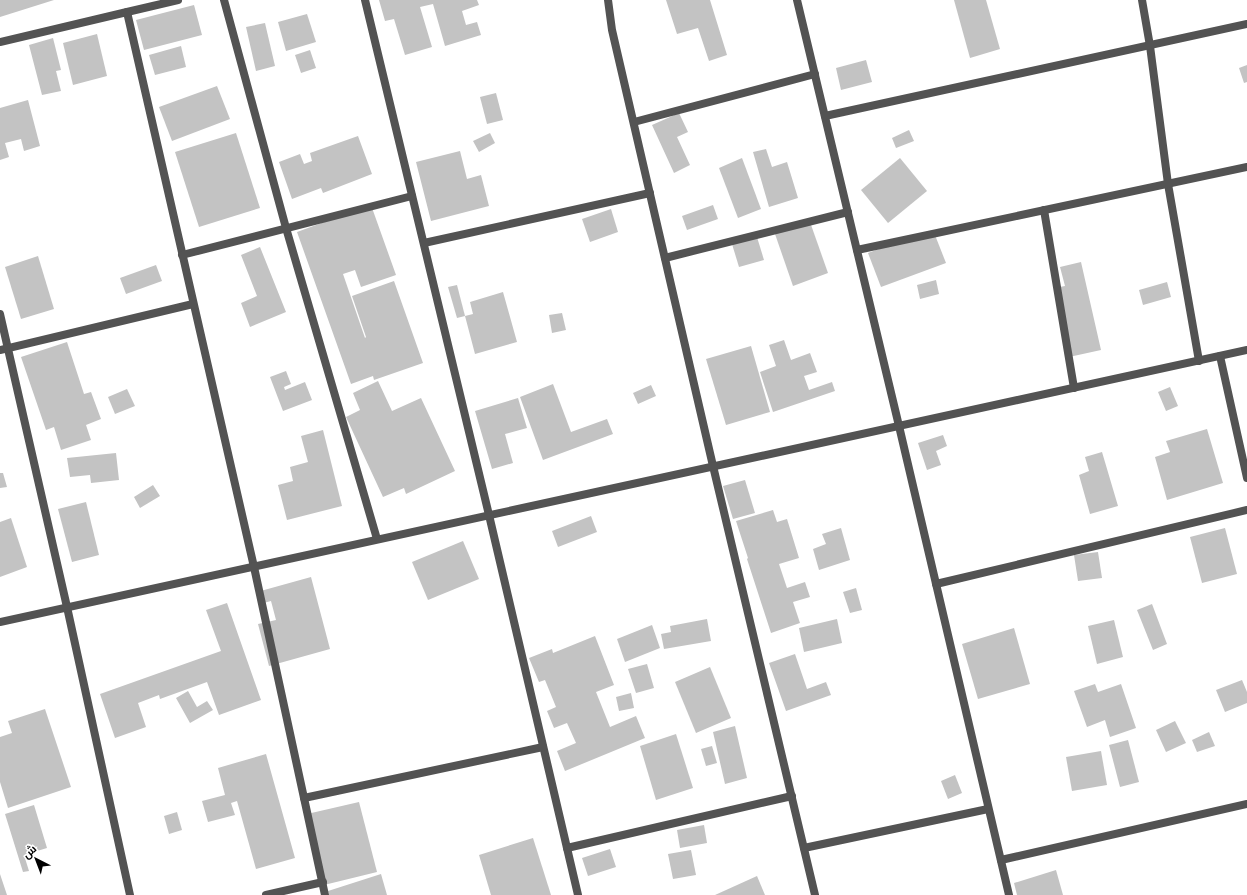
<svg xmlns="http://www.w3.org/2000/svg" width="1247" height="895" viewBox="0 0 1247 895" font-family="Montserrat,Cairo,sans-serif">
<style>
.building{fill:#c3c3c3}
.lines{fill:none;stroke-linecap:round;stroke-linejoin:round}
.street{stroke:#535353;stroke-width:8}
</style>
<rect width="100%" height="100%" fill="#fff"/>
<!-- building -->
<g class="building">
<polygon points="0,0 54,0 0,17"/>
<polygon points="379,0 477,0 479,5 462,11 466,25 477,22 481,35 445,46 433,4 420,7 432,47 405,55 394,19 385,21"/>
<polygon points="666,0 710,0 727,55 709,61 698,28 677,34"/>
<polygon points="954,0 986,0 1000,49 970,58"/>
<polygon points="194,5 202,35 144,50 136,20"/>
<polygon points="307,14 316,42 286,51 278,22"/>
<polygon points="265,23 275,66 256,71 246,27"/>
<polygon points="97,34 107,76 73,85 63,43"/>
<polygon points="53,38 61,70 56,71 61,91 42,95 29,45"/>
<polygon points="181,46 186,67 155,75 149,55"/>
<polygon points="310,50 316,68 301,73 295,55"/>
<polygon points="866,60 872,82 841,90 836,68"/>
<polygon points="1247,65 1247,82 1244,83 1239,68"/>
<polygon points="217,86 230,119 172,141 159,107"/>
<polygon points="496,93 503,120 487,124 480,97"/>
<polygon points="28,100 40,146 24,151 21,139 5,143 9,157 0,160 0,108"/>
<polygon points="679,113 688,132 677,137 690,165 674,173 652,125"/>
<polygon points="909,130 914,141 896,148 892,138"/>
<polygon points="236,133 260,208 199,227 175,152"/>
<polygon points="490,133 495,143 479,152 473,141"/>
<polygon points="358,136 372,174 323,193 321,188 292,199 279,162 300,154 304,164 312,161 310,153"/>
<polygon points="766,149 772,167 787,162 798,198 769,207 753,152"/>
<polygon points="460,151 467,179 481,175 489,206 431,221 416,162"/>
<polygon points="742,158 761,209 738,218 719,168"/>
<polygon points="900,158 927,191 888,223 861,190"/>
<polygon points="371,205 396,275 361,287 355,270 343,274 365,338 366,337 352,296 394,281 423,363 374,380 373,376 351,384 297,232"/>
<polygon points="713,205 718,219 687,230 682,216"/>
<polygon points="611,209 618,232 590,242 582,219"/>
<polygon points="810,222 828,273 793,286 775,234"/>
<polygon points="933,230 946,263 881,287 868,253 919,234"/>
<polygon points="757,237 764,260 739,267 732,244"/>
<polygon points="260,247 286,312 250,327 241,303 257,296 241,255"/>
<polygon points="38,256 54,309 21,319 5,267"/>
<polygon points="1081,262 1101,350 1069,357 1054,288 1065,286 1060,267"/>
<polygon points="156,265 162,281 126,294 120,278"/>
<polygon points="936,280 939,294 920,299 917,285"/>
<polygon points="1167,282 1171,297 1143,305 1139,290"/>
<polygon points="457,285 465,316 457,318 448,287"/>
<polygon points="503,292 517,342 475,354 465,316 473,314 470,302"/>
<polygon points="562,313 566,330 552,333 549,315"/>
<polygon points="784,340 791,360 810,353 817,372 804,376 809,390 832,382 835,391 773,412 760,372 776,366 769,345"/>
<polygon points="67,342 84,394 91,392 101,419 86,425 91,440 61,450 54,427 46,430 21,357"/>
<polygon points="751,346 770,412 726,425 706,359"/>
<polygon points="286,371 291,384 284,387 285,390 305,382 312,400 283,411 270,377"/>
<polygon points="378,381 392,411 421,398 455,471 406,494 404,488 383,497 346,417 360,410 353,393"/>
<polygon points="553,384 571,432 607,419 613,434 543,460 520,397"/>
<polygon points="651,385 656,396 638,404 633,393"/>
<polygon points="1170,387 1178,406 1166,411 1158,392"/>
<polygon points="127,389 135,406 115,414 108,397"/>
<polygon points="518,398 527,428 505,434 513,463 492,469 475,411"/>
<polygon points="1207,429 1223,483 1167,500 1155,457 1170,452 1166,441"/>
<polygon points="323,430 342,506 287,520 278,485 293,481 290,467 308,462 301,436"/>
<polygon points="943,435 947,446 936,451 941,465 927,470 918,443"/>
<polygon points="1102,452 1118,506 1090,514 1079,475 1089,471 1085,457"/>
<polygon points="116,453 119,480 91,483 90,475 70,477 67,458"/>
<polygon points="0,473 3,473 7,487 0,488"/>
<polygon points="745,480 755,513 733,519 723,486"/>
<polygon points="153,485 160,496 140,508 134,497"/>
<polygon points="86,502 99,555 72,562 58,509"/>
<polygon points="773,510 777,522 787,519 799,558 779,564 787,588 805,582 810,597 793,602 800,623 771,633 747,559 748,558 736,521"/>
<polygon points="591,516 597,532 558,547 552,531"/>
<polygon points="11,518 27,567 0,577 0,522"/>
<polygon points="841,528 850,560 819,570 813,549 826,544 822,534"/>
<polygon points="1225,528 1237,574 1202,583 1190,537"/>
<polygon points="463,541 479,579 428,600 412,562"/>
<polygon points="1098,552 1102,578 1078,581 1074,555"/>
<polygon points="311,577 330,649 269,666 258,624 276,620 271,601 260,604 257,592"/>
<polygon points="856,588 862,610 850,613 843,592"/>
<polygon points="227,603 261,700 219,715 207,682 160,699 159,695 138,703 146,727 115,738 100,694 221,651 206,610"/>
<polygon points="1152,604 1167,644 1153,650 1137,610"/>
<polygon points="707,619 711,641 664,649 661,634 671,632 670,626"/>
<polygon points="837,619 842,643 804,652 799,628"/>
<polygon points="1114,620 1123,657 1097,664 1088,626"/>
<polygon points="652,625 660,648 625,662 617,639"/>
<polygon points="1014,628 1030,684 978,699 962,644"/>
<polygon points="595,636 614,685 596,692 610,727 636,716 645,738 565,771 557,751 576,743 567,723 554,728 547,711 556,707 545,680 539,682 529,658 552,649 553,653"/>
<polygon points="795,654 807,689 826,682 831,695 786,711 769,663"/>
<polygon points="647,664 654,688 636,693 628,669"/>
<polygon points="710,667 731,718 696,733 675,682"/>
<polygon points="1242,680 1247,692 1247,703 1225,712 1216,690"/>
<polygon points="1095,684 1098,692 1121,684 1136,728 1110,737 1105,720 1087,727 1074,691"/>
<polygon points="188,691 197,707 207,701 213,710 190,723 176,698"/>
<polygon points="631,693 634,708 619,711 616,697"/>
<polygon points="45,709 71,787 8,808 0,782 0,737 12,733 8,721"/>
<polygon points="1175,721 1186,743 1166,752 1156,730"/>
<polygon points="735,726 747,778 725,784 713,732"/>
<polygon points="1209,732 1215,746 1197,752 1192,740"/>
<polygon points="676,734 693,788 656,800 640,746"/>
<polygon points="1128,740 1139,782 1120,787 1109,745"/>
<polygon points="712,746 717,763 706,766 701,749"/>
<polygon points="1101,751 1107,785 1072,791 1066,757"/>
<polygon points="266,754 295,858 256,869 237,801 231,803 235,815 208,822 202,801 225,795 218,768"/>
<polygon points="955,775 962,793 948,799 941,781"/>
<polygon points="359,802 377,872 324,885 307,814"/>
<polygon points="34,805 47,848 24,855 29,871 23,872 5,814"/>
<polygon points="177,812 182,830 169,834 164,816"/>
<polygon points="704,825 707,843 680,848 677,830"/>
<polygon points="533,838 551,895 491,895 479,855"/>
<polygon points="610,849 616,867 588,876 582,858"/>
<polygon points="691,850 696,875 673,879 668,854"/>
<polygon points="1056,870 1063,895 1017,895 1014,883"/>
<polygon points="0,874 7,895 0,895"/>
<polygon points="381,874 387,895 329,895 328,891"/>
<polygon points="757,876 765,895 715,895"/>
</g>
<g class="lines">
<!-- street -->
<g class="street">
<polyline points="224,0 286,228 377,539"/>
<polyline points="365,0 489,515 578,895"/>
<polyline points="608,0 612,30 713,466 815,895"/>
<polyline points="797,0 899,426 1009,895"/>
<polyline points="1142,0 1150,46 1168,184 1199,361"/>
<polyline points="127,12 178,0"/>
<polyline points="0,42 127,12 254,567 325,895"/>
<polyline points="825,116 1247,24"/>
<polyline points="634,122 815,74"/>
<polyline points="1044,210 1074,388"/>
<polyline points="424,243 650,193"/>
<polyline points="857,250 1247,167"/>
<polyline points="182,255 412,196"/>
<polyline points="665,258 848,212"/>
<polyline points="0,314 67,607 130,895"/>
<polyline points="0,350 193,304"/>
<polyline points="1220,356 1247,478"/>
<polyline points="936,584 1247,510"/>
<polyline points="0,622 1247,350"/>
<polyline points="304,798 543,747"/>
<polyline points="567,848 792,796"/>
<polyline points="804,848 988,809"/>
<polyline points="1001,860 1247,804"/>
<polyline points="266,895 323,882"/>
</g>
</g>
<!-- north arrow -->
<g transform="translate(36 859) rotate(318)" stroke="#ffffff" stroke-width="3" paint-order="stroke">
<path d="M0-3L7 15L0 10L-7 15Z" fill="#000000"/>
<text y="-6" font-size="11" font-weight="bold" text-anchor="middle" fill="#000000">ش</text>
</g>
</svg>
